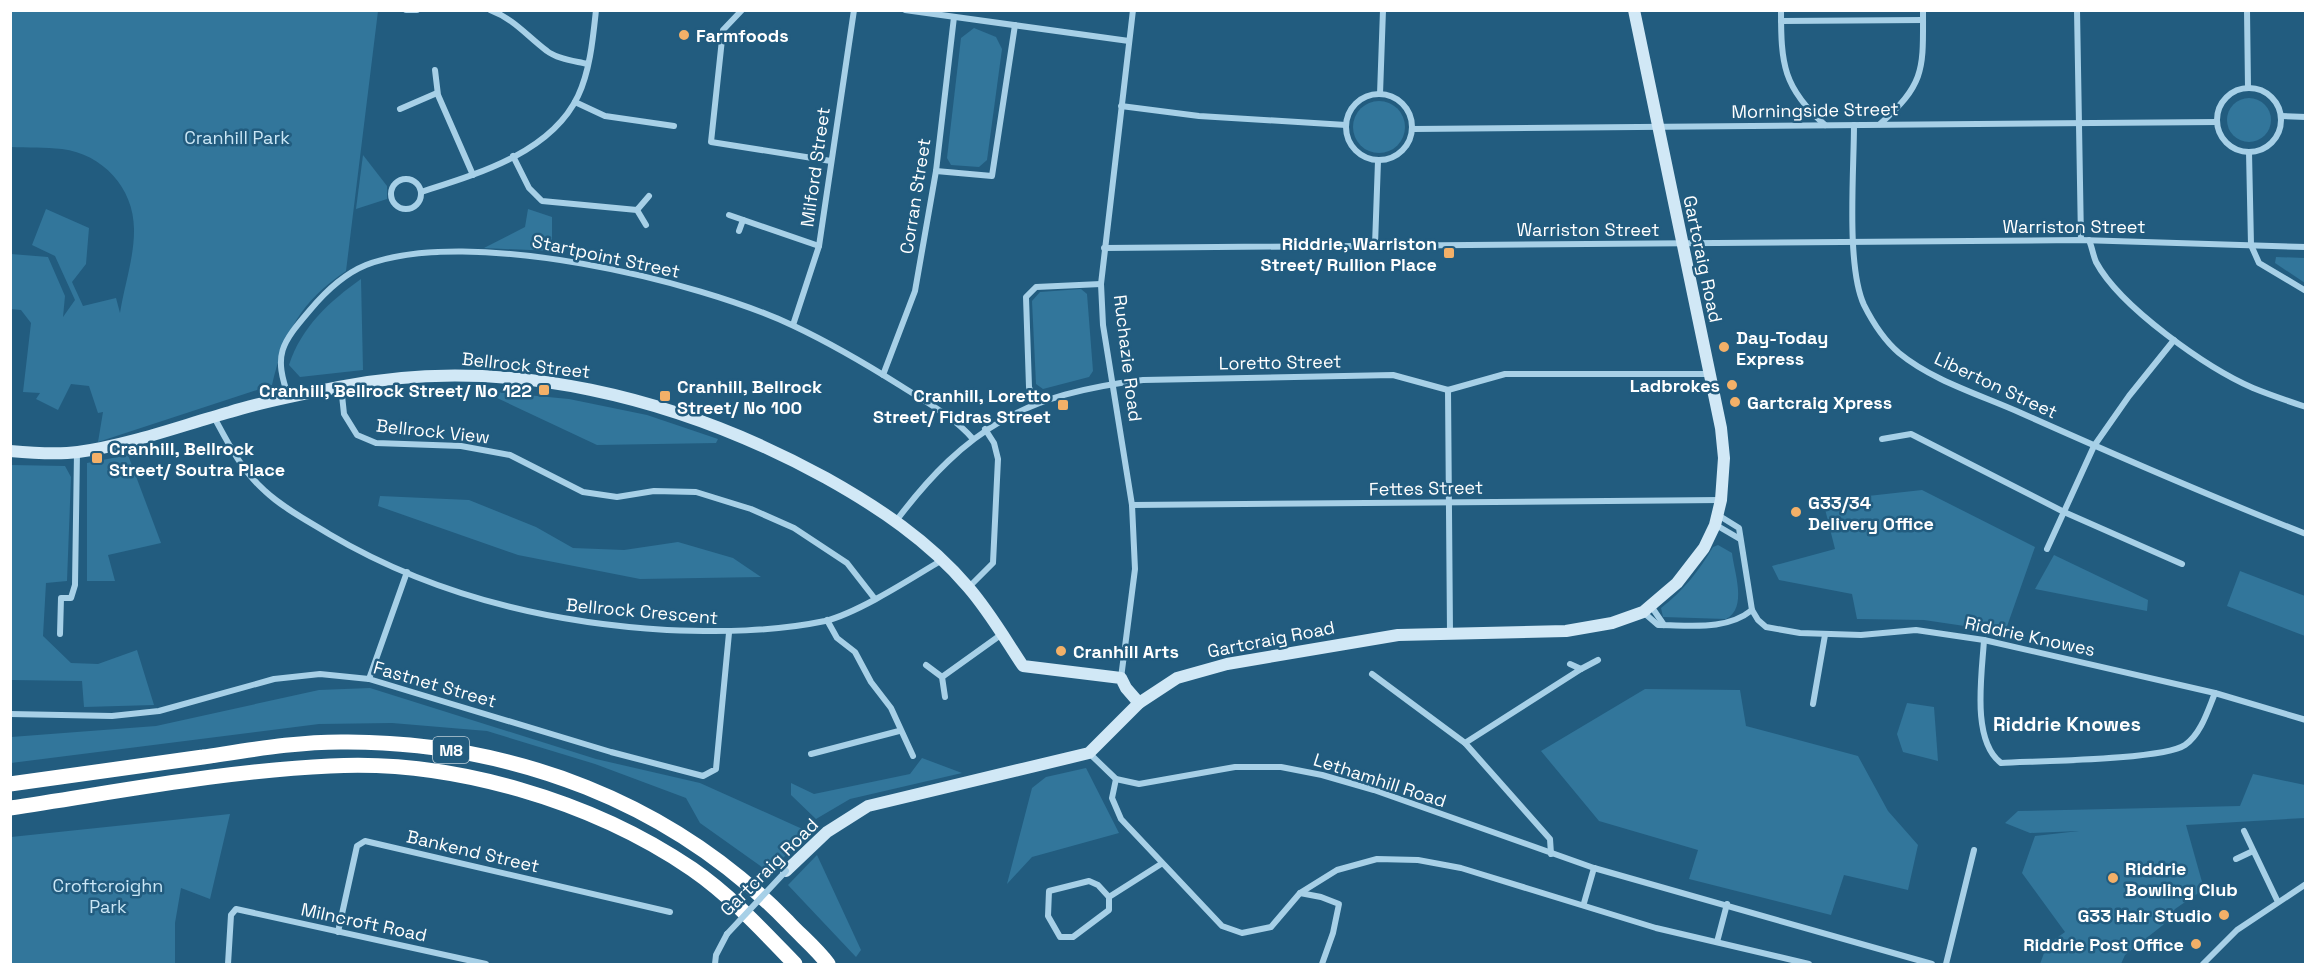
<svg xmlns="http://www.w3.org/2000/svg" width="2316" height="975" viewBox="0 0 2316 975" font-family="'Space Grotesk',sans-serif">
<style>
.green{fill:#32769b}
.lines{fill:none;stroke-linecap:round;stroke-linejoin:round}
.street{stroke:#a7d0e7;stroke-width:6}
.secondary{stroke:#d1e8f6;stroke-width:12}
.highway{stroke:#fff;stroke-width:15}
.street-bridge{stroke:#a7d0e7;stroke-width:6}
.poi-dot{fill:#f3b068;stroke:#225c7f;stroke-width:2}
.labels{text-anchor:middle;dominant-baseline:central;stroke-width:5;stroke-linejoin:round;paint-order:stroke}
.shield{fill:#225c7f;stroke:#bdced9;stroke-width:1.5}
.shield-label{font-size:16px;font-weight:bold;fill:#fff}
.poi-label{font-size:18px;font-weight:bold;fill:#fff;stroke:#225c7f;text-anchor:start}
.street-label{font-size:18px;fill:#fff;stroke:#225c7f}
.park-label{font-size:18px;fill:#cae6f5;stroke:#225c7f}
.neighbourhood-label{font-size:20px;font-weight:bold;fill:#fff;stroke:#225c7f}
</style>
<rect width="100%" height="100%" fill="#225c7f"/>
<!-- green -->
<g class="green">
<path d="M 11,11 L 378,11 L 346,271 C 301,301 284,333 272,385 L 98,442 L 103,412 L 98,413 L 89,386 L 71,384 L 58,410 L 36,399 L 40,393 L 23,392 L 31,323 L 21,310 L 11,309 L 11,254 L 48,257 L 65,296 L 63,317 L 75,300 L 55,256 L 32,245 L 46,209 L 89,228 L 86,264 L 72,282 L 83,306 L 116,298 L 120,313 C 124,287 134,258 134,231 C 135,189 103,154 62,149 C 45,147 27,148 11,147 Z"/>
<polygon points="974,28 996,37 1002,49 987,160 979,167 951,165 947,158 961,38"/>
<circle cx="2249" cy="120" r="22"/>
<circle cx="1379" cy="127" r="26"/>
<polygon points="363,155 387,186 387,199 356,209"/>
<polygon points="528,209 552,217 552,251 484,248 525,227"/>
<polygon points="2276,257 2305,258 2305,283 2275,263"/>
<path d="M 361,279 L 363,370 L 300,377 L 289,365 C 301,327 330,301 361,279 Z"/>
<polygon points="1081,289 1087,294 1093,371 1089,377 1043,389 1036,384 1032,301 1040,292"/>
<polygon points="496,392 569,399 647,415 718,439 716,443 597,445 497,398"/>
<polygon points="128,455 161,543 108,555 115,581 87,581 87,463"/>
<polygon points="11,465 65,466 71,477 67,581 46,583 43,636 71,663 98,664 137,650 154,705 84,707 82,681 11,680"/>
<polygon points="1922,490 2035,547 2005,632 1924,620 1857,619 1852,594 1779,580 1772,566 1835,549 1823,501"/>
<polygon points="380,496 469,500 536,527 573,548 624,550 678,542 733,558 761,577 640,579 518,555 378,506"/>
<path d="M 1718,545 L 1732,553 C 1734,572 1748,608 1726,619 L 1663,617 L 1661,608 C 1683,591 1699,571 1713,547 Z"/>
<polygon points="2054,555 2148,600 2147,611 2035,589"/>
<polygon points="2240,571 2305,596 2305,636 2227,606"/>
<polygon points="370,688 596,759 700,783 809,832 769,872 700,823 686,798 595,764 487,731 392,723 319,724 11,763 11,737 156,726 319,690"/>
<polygon points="1645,689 1740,690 1746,726 1858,756 1888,811 1918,845 1908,890 1844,875 1831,915 1689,879 1698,850 1599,821 1541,751"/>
<polygon points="1907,703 1934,707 1938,761 1903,752 1897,734"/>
<polygon points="922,758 962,773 850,799 816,819 791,795 791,783 814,794 910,774"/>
<polygon points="1086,768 1119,833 1032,857 1007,884 1032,788 1046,777"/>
<polygon points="2253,774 2305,785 2305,818 2186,825 2204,889 2175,909 2163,925 2125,955 2121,964 2040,964 2047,945 2065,932 2022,873 2035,836 2079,831 2030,833 2005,823 2018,811 2240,806"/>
<polygon points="230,814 210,899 181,888 175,923 175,964 11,964 11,837"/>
<polygon points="817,855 861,950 856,957 788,885"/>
</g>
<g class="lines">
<!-- street -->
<g class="street">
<polyline points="406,10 417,10"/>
<path d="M 490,10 C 514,19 527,36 547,51 C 557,59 575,61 587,64"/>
<polyline points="742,10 723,30 711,142 831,161"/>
<polyline points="905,10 1129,41"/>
<path d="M 1781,10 C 1781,64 1783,88 1825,125"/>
<polyline points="2077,10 2081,240"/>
<polyline points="2247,10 2248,88"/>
<polyline points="1781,21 1923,20"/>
<polyline points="435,70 438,95 473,175"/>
<circle cx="2249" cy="120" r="32"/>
<circle cx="1379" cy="127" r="33"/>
<polyline points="1380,94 1383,10"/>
<polyline points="575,102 605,116 674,126"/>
<polyline points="1121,106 1199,116 1346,125"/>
<polyline points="400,109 437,93"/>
<polyline points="2281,116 2306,117"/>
<path d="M 1880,124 C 1926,83 1923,69 1923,10"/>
<path d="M 1854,125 C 1854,171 1846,266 1864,305 C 1873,323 1884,340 1899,353 C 1933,381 1981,395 2021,413 C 2115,455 2209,496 2306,534"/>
<polyline points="1413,129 2217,122"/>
<polyline points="2249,152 2251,245 2259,263 2306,291"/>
<polyline points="513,156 529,188 542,201 637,210 649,196"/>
<polyline points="936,171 992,176 1015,25"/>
<circle cx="406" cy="194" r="15"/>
<path d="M 421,192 C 477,174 551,153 578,96 C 590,71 593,38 596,10"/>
<polyline points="637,210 646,225"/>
<polyline points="729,215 819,246"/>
<polyline points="739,231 743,220"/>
<path d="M 2089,240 C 2092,247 2093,255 2096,262 C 2120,307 2207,368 2253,388 C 2270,395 2288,401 2306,407"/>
<polyline points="1375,245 1378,161"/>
<polyline points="1104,248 2081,240 2306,247"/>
<polyline points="793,325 819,246 854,10"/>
<polyline points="883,375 915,291 936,171 954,17"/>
<polyline points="341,386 344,414 357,435 376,443 461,446 510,455 583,492 617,497 654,491 696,492 751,509 794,528 847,563 875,599"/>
<polyline points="1448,390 1450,632"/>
<path d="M 289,398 C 273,354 281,344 310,310 C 325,292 344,274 366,265 C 468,226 697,280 794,326 C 830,343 866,364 901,386 C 926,402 953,416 973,439"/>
<polyline points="1035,403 1029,387 1026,297 1036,287 1101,284"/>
<path d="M 214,417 C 228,443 242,471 265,491 C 283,508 308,521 329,534 C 432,595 548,623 667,630 C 720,632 772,632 825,621 C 858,613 912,578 942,560"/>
<polyline points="1882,439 1911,434 2064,512 2182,564"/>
<polyline points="1132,505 1721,500"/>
<polyline points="1718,515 1739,528 1752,610 1758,620 1766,627 1800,633 1861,635 1916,630 1984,640 2215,693 2306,720"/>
<path d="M 896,521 C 967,427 1026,394 1143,380 L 1393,375 L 1448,390 L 1505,374 L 1709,374"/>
<polyline points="1716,525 1740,539"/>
<polyline points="2047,549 2094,446 2129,396 2174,340"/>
<polyline points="969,587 993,563 998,459 994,443 985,429"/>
<polyline points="1651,606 1664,625"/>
<path d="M 1643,612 L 1658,625 C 1690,625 1726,631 1752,610"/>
<polyline points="827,620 837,638 855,652 871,682 891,708 913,756"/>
<polyline points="60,634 61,598 71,598 75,585 77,452"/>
<path d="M 1984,640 C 1982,674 1971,740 2001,763 C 2036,761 2163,760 2185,745 C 2201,734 2208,710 2215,693"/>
<polyline points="926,665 942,677 945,697"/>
<polyline points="1581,669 1598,660"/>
<polyline points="1372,674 1465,743 1550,839 1551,854"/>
<polyline points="942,677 1002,634"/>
<polyline points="1121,678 1135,569 1132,505 1103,325 1101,284 1133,10"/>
<polyline points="369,679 407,572"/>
<polyline points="1813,704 1825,635"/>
<polyline points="10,714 112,716 159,711 274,679 320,674 369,679 611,752 703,776 716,769 729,633"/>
<polyline points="1465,743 1581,669 1570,664"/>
<polyline points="1089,753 1116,779 1139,784 1235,767 1281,767 1322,775 1374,790 1594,868 1932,964"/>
<polyline points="811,754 899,731"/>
<polyline points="1116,779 1112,798 1121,819 1222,926 1242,933 1271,927 1300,893 1337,870 1377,859 1418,860 1461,868 1656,928 1809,964"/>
<polyline points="2244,831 2277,900"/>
<polyline points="2236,859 2253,851"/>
<polygon points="1089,881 1098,885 1109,897 1109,910 1073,937 1060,937 1048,916 1049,891"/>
<polyline points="1300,893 1321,897 1339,904 1333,933 1322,964"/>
<polyline points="1109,897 1161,864"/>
<polyline points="1584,903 1594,868"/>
<polyline points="338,932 357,846 365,841 670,912"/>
<polyline points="1717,942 1727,904"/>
<polyline points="228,964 231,915 236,909 486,964"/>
<polyline points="715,964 716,955 727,934"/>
<polyline points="1946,964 1974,850"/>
<polyline points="2203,964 2237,930 2306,884"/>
</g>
<!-- secondary -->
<g class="secondary">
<path d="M 10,451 C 32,453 56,455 78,452 C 129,445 180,426 230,412 C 265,401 303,394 339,387 C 506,353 680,398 826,478 C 878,507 929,541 968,587 C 989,611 1005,639 1023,666 L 1121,678 L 1126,688 L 1139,703"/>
<polyline points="786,871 827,832 868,806 1089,753 1139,703 1177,678 1227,664 1398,635 1566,631 1612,623 1643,612 1677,583 1704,548 1715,525 1721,500 1724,458 1721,428 1634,10"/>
</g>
<!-- highway -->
<g class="highway">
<path d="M 10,784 C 75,775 139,766 203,757 C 250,750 300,741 348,742 C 514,743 671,802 788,922 C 801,936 817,949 828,964"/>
<path d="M 10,808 C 117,792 223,771 330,766 C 452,759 592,801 692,869 C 731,896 763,931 795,964"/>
</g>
<!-- street-bridge -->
<polyline class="street-bridge" points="727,934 786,871"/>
</g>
<!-- markers -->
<g class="poi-dot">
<circle cx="684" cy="35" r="6"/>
<rect x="1443" y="247" width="12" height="12" rx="3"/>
<circle cx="1724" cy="347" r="6"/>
<circle cx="1732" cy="385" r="6"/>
<rect x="538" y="384" width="12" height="12" rx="3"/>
<rect x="659" y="390" width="12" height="12" rx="3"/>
<circle cx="1735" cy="402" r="6"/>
<rect x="1057" y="399" width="12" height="12" rx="3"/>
<rect x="91" y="452" width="12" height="12" rx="3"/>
<circle cx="1796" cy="512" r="6"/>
<circle cx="1061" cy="651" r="6"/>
<circle cx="2113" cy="878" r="6"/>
<circle cx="2224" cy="915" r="6"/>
<circle cx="2196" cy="944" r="6"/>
</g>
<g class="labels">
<!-- shield labels -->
<rect class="shield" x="433" y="737" width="36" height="26" rx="4.5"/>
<g class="shield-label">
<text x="451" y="750">M8</text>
</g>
<!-- poi labels -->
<g class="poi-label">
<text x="696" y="35">Farmfoods</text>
<text x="1437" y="243" text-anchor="end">Riddrie, Warriston<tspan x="1437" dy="21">Street/ Rullion Place</tspan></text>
<text x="1736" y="337">Day-Today<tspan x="1736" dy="21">Express</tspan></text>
<text x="1720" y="385" text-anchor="end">Ladbrokes</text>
<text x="677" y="386">Cranhill, Bellrock<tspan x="677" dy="21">Street/ No 100</tspan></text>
<text x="532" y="390" text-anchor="end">Cranhill, Bellrock Street/ No 122</text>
<text x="1051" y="395" text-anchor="end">Cranhill, Loretto<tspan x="1051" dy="21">Street/ Fidras Street</tspan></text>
<text x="1747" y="402">Gartcraig Xpress</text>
<text x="109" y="448">Cranhill, Bellrock<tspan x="109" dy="21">Street/ Soutra Place</tspan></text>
<text x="1808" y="502">G33/34<tspan x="1808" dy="21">Delivery Office</tspan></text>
<text x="1073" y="651">Cranhill Arts</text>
<text x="2125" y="868">Riddrie<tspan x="2125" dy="21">Bowling Club</tspan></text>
<text x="2212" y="915" text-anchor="end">G33 Hair Studio</text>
<text x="2184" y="944" text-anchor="end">Riddrie Post Office</text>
</g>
<!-- street labels -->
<g class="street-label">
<text transform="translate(1815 110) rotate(-1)">Morningside Street</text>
<text transform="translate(815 167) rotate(-82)">Milford Street</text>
<text transform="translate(915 196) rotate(-81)">Corran Street</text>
<text x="2074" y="226">Warriston Street</text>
<text x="1588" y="229">Warriston Street</text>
<text transform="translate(606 256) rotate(12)">Startpoint Street</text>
<text transform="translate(1703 259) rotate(78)">Gartcraig Road</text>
<text transform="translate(1128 358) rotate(83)">Ruchazie Road</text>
<text transform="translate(1280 362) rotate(-1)">Loretto Street</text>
<text transform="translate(526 365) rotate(6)">Bellrock Street</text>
<text transform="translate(1996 385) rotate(25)">Liberton Street</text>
<text transform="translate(433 431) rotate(6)">Bellrock View</text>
<text transform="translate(1426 488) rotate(-1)">Fettes Street</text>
<text transform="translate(642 611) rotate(5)">Bellrock Crescent</text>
<text transform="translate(2030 636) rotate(12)">Riddrie Knowes</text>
<text transform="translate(1271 639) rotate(-11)">Gartcraig Road</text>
<text transform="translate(435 684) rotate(16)">Fastnet Street</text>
<text transform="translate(1380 780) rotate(18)">Lethamhill Road</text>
<text transform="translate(473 851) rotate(13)">Bankend Street</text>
<text transform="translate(769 867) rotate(-45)">Gartcraig Road</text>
<text transform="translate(364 922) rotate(12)">Milncroft Road</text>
</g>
<!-- park labels -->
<g class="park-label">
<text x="237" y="137">Cranhill Park</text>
<text x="108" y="885">Croftcroighn<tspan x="108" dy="21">Park</tspan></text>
</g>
<!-- neighbourhood labels -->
<g class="neighbourhood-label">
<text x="2067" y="724">Riddrie Knowes</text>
</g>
</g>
<!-- border -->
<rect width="2316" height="975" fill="none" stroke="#ffffff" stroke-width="24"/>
</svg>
